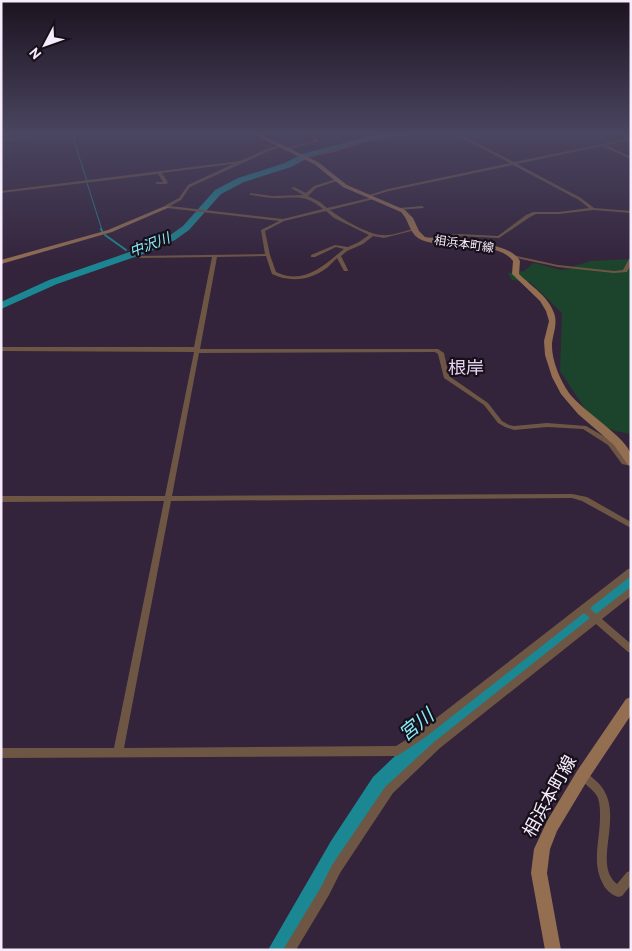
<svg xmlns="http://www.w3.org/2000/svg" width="632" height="951" viewBox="0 0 632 951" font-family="Overpass,'Noto Sans JP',sans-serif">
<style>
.green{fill:#1c442c}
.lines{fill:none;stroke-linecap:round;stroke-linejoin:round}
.stream-far1{stroke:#1b8793;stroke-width:1}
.stream{stroke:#1b8793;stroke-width:2}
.river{fill:#1b8793;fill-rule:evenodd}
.street{fill:#6e5644;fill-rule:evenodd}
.secondary{fill:#936e51;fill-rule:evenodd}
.labels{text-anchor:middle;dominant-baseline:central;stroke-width:4.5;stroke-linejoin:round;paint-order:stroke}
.far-street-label{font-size:12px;fill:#f6ecfb;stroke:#17101a}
.far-water-label{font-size:14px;font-style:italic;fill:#88eefb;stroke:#17101a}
.quarter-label{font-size:18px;fill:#e6d2f1;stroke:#17101a}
.near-street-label{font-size:18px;fill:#f6ecfb;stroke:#17101a}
.near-water-label{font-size:19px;font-style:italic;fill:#88eefb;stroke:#17101a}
</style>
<rect width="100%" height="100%" fill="#33233b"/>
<!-- green -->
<polygon class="green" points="631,259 631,434 615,431 594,422 560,371 562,313 530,282 512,280 508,273 524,271 534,263 561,270 573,268 574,266 591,261"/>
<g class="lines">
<!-- stream-far1 -->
<g class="stream-far1">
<polyline points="72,134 87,181"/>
<polyline points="87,183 102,230"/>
</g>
<!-- stream -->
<g class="stream">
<polyline points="101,229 102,231"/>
<polyline points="105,235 126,250"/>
</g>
<!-- river -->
<g class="river">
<polygon points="384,134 404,134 367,141 308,158 291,167 244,182 221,194 189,230 175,240 149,252 57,284 1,309 1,302 49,280 141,248 169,236 183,226 215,190 238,178 285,163 302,154 366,137"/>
<path d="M 631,574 L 631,591 L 409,770 C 361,822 330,888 295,950 L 268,950 L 331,841 L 373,777 L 395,756 L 625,576 Z"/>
</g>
<!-- street -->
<g class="street">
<polygon points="48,134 61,134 1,141 1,139"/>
<polygon points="218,134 232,134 230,135"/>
<polygon points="305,134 310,134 320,141 286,150 286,148 315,141"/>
<polygon points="352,134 369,134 358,137"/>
<polygon points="403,134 412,134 366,142 334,152 306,158 304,157 366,140"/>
<polygon points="455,134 460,134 514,162 627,139 616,134 621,134 631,138 631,140 606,145 631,157 631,159 602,146 517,164 581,198 594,208 631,211 631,213 593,210 559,214 536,214 530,217 499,238 458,236 424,240 424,238 426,238 458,234 498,236 526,215 533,212 559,212 589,208 579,200 513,165 389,191 369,197 369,195 388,189 510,163"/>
<path d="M 280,145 L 283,146 L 269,151 L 190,187 L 181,200 L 170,206 L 283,219 L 323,209 C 305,194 297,198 275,198 C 267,198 259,196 251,195 L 250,195 L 250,193 L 272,196 L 303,195 L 291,188 L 294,187 L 306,193 L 314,186 L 336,179 L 337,179 L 337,181 L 316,188 L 308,196 L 320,202 L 327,208 L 374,197 L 374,199 L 330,210 C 340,218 369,235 382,235 C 392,236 404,231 413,229 L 415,230 L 384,238 L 373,236 L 363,244 L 347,251 L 341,256 L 348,270 L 348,271 L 344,271 L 337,258 C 334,261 331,264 328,267 C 312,280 291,283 272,274 L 266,256 L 217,257 L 200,349 L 438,349 L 444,353 L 449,376 L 488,403 L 502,421 L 509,425 L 514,426 L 547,423 L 586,426 L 612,441 L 626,460 L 631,462 L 631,466 L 622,464 L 608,445 L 583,429 L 547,427 L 514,430 L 505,427 L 498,423 L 484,405 L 444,378 L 438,354 L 435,352 L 199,353 L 172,496 L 572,494 L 587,497 L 631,522 L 631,528 L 582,501 L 572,498 L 171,501 L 124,748 L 396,746 L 417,733 L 628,569 L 631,568 L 631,576 L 590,608 L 596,614 L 628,589 L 631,588 L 631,596 L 602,619 L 631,644 L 631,653 L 628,652 L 596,624 L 440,748 L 393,793 L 340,873 L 329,895 L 296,950 L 283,950 L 321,887 L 332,865 L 385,787 L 434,742 L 590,618 L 584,613 L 423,739 L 397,756 L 1,758 L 1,748 L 114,748 L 164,501 L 1,502 L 1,496 L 165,496 L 194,352 L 1,351 L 1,347 L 194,347 L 212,257 L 137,258 L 135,257 L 137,256 L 265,254 L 261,230 L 279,221 L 167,208 L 165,207 L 166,205 L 179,198 L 188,185 L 233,164 L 162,173 L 168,183 L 166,184 L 156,184 L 156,182 L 163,182 L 158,174 L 1,193 L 1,191 L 240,161 L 267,149 ZM 326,211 L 334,218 L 369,235 L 359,242 L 348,247 L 335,245 L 311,255 L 311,257 L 315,257 L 336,247 L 344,249 C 324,265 304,286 276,272 L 270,255 L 265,231 L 284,221 Z"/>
<polygon points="422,206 424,207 423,208 399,210 397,209 399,208"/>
<polygon points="512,255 558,265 614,271 623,270 629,259 631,258 631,264 627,272 614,273 558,267 512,257"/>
<path d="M 582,771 C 587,773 591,776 595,780 C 630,809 590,862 617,884 L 627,872 L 631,871 L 631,885 L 622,896 L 618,897 C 610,894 605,889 602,882 C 592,862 600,839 600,817 C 600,811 600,804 598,798 C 594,790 585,784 579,779 L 577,776 L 579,773 Z"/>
</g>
<!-- secondary -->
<g class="secondary">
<path d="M 253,134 L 259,134 L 318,162 L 347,185 L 405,210 L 413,218 L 419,231 L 425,237 C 449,243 507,238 520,261 L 519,274 C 531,286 548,296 554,313 C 558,324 553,333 552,343 C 551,359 560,380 569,393 C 581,410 628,438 631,455 C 631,458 631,463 631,466 L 628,465 L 614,445 L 578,414 L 561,394 L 552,377 L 545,355 L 544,341 L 549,321 L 546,311 L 540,301 L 512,274 L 513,261 C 496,238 441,252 418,238 C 409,232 409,220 401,212 L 343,187 L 314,164 Z"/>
<polygon points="165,206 170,207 112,232 1,264 1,260 108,230"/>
<polygon points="631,697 631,715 587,781 557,831 550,849 547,873 561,950 545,950 531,873 534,849 547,821 577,771 626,699"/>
</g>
</g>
<!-- sky -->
<linearGradient id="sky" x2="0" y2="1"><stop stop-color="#1c1320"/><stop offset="0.5" stop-color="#4a4560"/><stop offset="1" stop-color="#4a4560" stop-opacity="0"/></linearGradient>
<rect width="632" height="267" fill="url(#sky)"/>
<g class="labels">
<!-- far-street labels -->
<g class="far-street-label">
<text transform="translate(464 245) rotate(8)">相浜本町線</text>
</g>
<!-- far-water labels -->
<g class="far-water-label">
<text transform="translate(150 246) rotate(-21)">中沢川</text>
</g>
<!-- quarter labels -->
<g class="quarter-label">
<text x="466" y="369">根岸</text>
</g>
<!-- near-street labels -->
<g class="near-street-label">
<text transform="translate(551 797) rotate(-61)">相浜本町線</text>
</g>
<!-- near-water labels -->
<g class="near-water-label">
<text transform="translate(417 726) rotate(-39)">宮川</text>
</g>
</g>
<!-- border -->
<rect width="632" height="951" fill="none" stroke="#f6ecfb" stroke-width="5"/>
<!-- north arrow -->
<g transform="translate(45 45) rotate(229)" stroke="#17101a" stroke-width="4" paint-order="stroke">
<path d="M0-4L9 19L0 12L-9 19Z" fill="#f6ecfb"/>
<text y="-8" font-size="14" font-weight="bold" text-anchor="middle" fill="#f6ecfb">N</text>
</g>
</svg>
